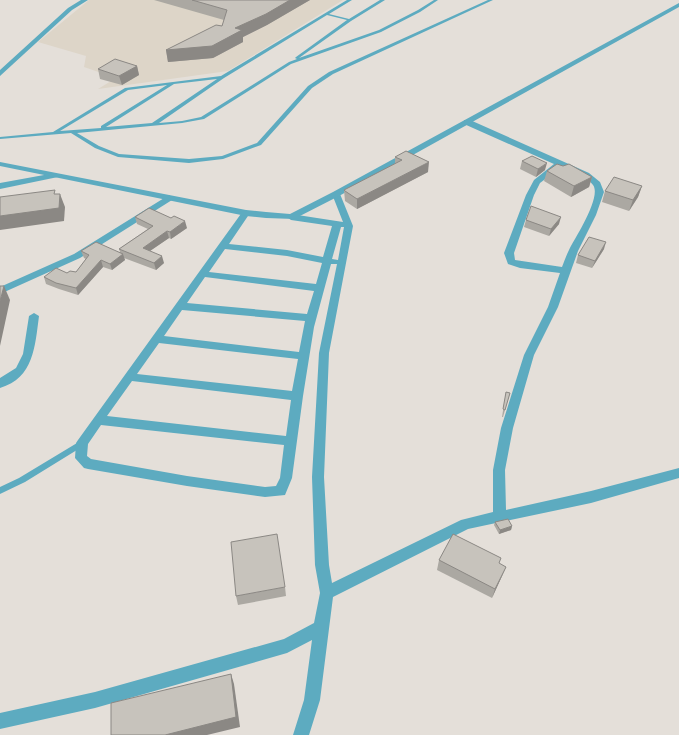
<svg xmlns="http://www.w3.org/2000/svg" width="679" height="735" viewBox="0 0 679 735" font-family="'Exo 2',sans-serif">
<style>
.built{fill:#ddd5c8}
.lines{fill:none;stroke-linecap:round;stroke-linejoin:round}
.service{fill:#5dabc0;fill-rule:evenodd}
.minor{fill:#5dabc0;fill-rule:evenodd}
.tertiary{fill:#5dabc0;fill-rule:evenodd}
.wall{fill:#aba8a2}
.shaded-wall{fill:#8b8884}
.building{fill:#c7c3bc;stroke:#8b8884}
</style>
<rect width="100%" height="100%" fill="#e4dfd9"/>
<!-- built -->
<polygon class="built" points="89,0 343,0 228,71 98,89 116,78 84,67 86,56 38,42"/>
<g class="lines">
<!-- service -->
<g class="service">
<path d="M 347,0 L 352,0 L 329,14 L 349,19 L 380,0 L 385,0 L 351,21 L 299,58 L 379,30 L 418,10 L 434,0 L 438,0 L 420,12 L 381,32 L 291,64 L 204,119 L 182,123 L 77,133 L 99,146 L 119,154 L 189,159 L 222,156 L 257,143 L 308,86 L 329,72 L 488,0 L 493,0 L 333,74 L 312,88 L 261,145 L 223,159 L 189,163 L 118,157 L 95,148 L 71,133 L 0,139 L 0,137 L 53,132 L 125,88 L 221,76 ZM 327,15 L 347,20 L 296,57 L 295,58 L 297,59 L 289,62 L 201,117 L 182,121 L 159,123 L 224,78 ZM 217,79 L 152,123 L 106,127 L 174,84 ZM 167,85 L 101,126 L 101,128 L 60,131 L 128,90 Z"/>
<polygon points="82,440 85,441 86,443 85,445 25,482 0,494 0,487 19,478"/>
</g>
<!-- minor -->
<g class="minor">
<polygon points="81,0 88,0 72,10 0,76 0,70 68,8"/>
<path d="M 464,120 L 470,120 L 589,173 L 600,182 L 604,192 L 596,215 L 578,251 L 558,307 L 534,355 L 513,428 L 505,470 L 506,510 L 591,491 L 679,468 L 679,478 L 591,503 L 468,529 L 333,597 L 320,700 L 309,735 L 293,735 L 304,700 L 312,640 L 287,653 L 95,708 L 0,729 L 0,713 L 95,692 L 284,639 L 314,623 L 320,593 L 315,565 L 312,477 L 319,353 L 337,264 L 331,264 L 314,327 L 303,396 L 292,478 L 285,495 L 265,497 L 187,486 L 88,469 L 84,468 L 75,458 L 76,443 L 78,440 L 243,211 L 246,210 L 250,213 L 229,244 L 287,250 L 323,257 L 332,226 L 291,220 L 287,217 L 291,214 L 343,222 L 332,194 L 336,191 L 340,194 L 353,226 L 329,353 L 324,477 L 329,565 L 332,583 L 461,520 L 493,512 L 493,470 L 501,428 L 524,355 L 548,307 L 560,273 L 520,268 L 508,264 L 504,253 L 526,195 L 534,180 L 554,164 L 464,124 ZM 561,167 C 571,171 586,175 593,185 C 602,197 575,238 569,250 C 566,256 564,262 562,267 L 515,260 L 514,253 L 534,195 L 540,183 ZM 341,227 L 344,227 L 338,260 L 332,259 ZM 225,249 L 287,256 L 322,263 L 316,284 L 209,272 ZM 205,277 L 314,291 L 307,314 L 187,303 ZM 182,310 L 305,321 L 299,352 L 164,336 ZM 159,343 L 298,359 L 292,391 L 137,374 ZM 132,381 L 291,400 L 286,436 L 107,416 ZM 101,425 L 284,445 L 280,478 L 276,486 L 265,487 L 187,476 L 91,459 L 87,456 L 88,444 Z"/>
<polygon points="55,173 59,175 58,177 0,189 0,183"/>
<polygon points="169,195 173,198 172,200 80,258 0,294 0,287 74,254"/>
<path d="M 34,313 L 39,316 C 35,346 34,378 0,388 L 0,378 L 16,368 L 23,354 L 29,316 Z"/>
</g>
<!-- tertiary -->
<polygon class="tertiary" points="679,3 679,7 339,196 294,219 266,218 246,216 0,166 0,162 246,210 266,212 290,214 333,192"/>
</g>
<!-- wall -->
<g class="wall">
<polygon points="154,0 310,0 267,25 243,37 243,42 213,58 168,62 166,50 222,26 224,20"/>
<polygon points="137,66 139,75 122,85 100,79 98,69"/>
<polygon points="395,157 428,172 357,209 345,201 344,190 395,164"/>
<polygon points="522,161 545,170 536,177 520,169"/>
<polygon points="563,166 592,177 589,187 571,197 544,181 547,171"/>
<polygon points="642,186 638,197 629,211 602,202 605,191"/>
<polygon points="135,217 187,228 171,239 169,238 150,251 164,263 156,270 124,258 125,260 112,270 103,267 78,295 59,289 46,284 44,277 76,272 86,259 84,258 81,251 120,252 119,249 148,229 137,224"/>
<polygon points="526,220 559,224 549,236 524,227"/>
<polygon points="604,249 592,268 576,263 578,255"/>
<polygon points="506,392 510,393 503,417 502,417"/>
<polygon points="495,522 512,526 511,530 499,534 494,525"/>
<polygon points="439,560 499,564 506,567 502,576 492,598 437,570"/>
<polygon points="285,587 286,596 238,605 236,596"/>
</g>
<!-- shaded-wall -->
<g class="shaded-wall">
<polygon points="290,0 310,0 267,25 243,37 243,42 213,58 168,62 166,50 235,28"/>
<polygon points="137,66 139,75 122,85 119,76"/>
<polygon points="429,162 428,172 357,209 357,199"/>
<polygon points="547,163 545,170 536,177 538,169"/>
<polygon points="592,177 589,187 571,197 574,186"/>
<polygon points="642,186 638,197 629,211 633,200"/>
<polygon points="60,194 65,207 64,221 0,230 0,216"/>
<polygon points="561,217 559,224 549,236 551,229"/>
<polygon points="185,221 187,228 171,239 170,232"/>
<polygon points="167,231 169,238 144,255 143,248"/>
<polygon points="606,242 604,249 592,268 595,261"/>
<polygon points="123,254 125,260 112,270 110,264"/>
<polygon points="162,256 164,263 156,270 154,263"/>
<polygon points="101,260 103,267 78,295 76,288"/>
<polygon points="4,286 10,300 0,346 0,301"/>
<polygon points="512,526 511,530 499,534 500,530"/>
<polygon points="506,567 502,576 492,598 495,589"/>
<polygon points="231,674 234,684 240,727 207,735 165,735"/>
</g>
<!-- building -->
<g class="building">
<polygon points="192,0 290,0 266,14 235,28 242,30 212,46 166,50 216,25 222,26 227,10"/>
<polygon points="115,59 137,66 119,76 98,69"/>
<polygon points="406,151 429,162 357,199 345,191 344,190 402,160 395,157"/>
<polygon points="532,156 547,163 538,169 522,161"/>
<polygon points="557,164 563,166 569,164 592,177 574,186 547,171"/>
<polygon points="614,177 642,186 633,200 605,191"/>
<polygon points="55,190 54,194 60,194 59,208 0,216 0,197"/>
<polygon points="531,206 561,217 551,229 526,220"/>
<polygon points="149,208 171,218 174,216 185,221 170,232 167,231 143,248 162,256 154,263 119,249 153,226 135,217"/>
<polygon points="589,237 606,242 595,261 578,255"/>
<polygon points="96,242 123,254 110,264 101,260 76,288 56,283 44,277 56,268 67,273 70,271 76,272 89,255 81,251"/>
<polygon points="0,286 4,286 0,301"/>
<polygon points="506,392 510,393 505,410 503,409"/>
<polygon points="508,519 512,526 500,530 495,522"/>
<polygon points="277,534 285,587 236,596 231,542"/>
<polygon points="453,534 501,558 499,563 506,567 495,589 439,560"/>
<polygon points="231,674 236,717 165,735 111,735 111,703"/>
</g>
</svg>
